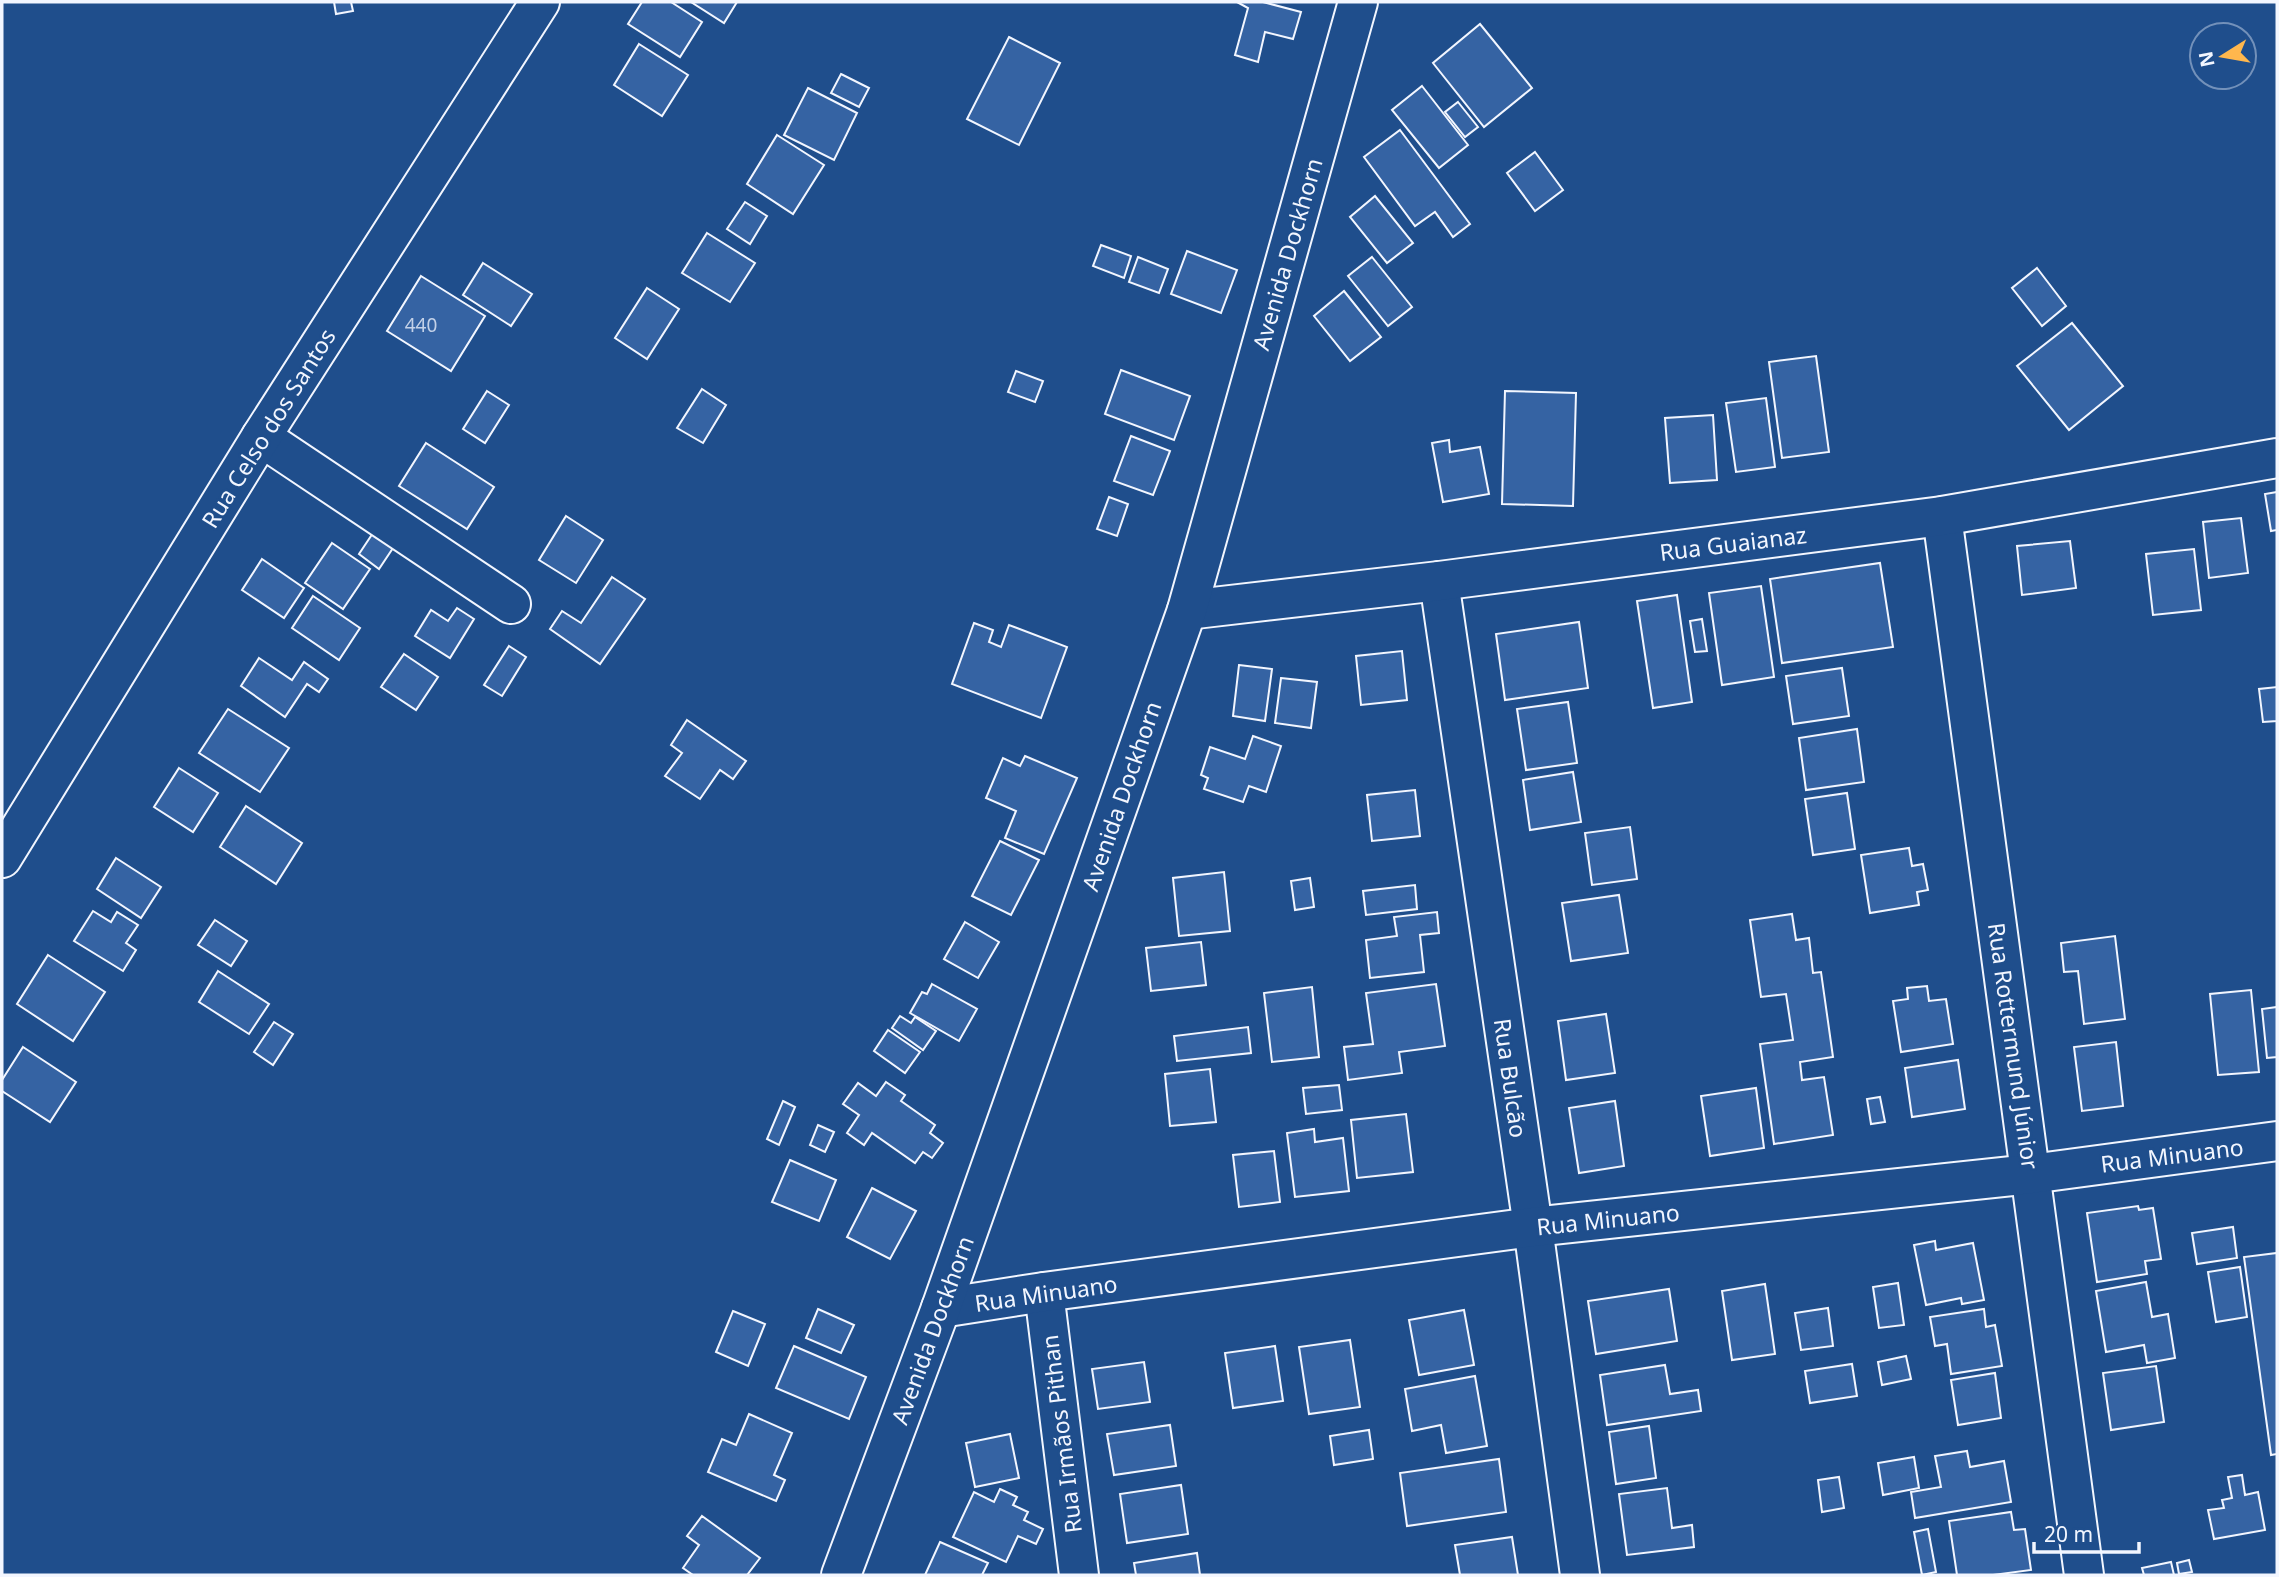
<svg xmlns="http://www.w3.org/2000/svg" width="2279" height="1577" viewBox="0 0 2279 1577" font-family="'Noto Sans',sans-serif">
<style>
.building{fill:#3563a3;stroke:#f2f6ff;stroke-width:2}
.lines{fill:none;stroke-linecap:round;stroke-linejoin:round}
.minor-casing{stroke:#f2f6ff;stroke-width:42}
.minor{stroke:#1f4e8c;stroke-width:38}
.labels{text-anchor:middle;dominant-baseline:central;stroke-width:5;stroke-linejoin:round;paint-order:stroke}
.number-label{font-size:19px;fill:#c3d1e8}
.street-label{font-size:23px;fill:#f2f6ff;stroke:#1f4e8c}
</style>
<rect width="100%" height="100%" fill="#1f4e8c"/>
<!-- building -->
<g class="building">
<polygon points="334,2 351,2 353,11 336,14"/>
<polygon points="642,2 671,2 702,22 680,57 628,24"/>
<polygon points="691,2 737,2 724,23"/>
<polygon points="1237,2 1263,2 1301,12 1293,39 1265,32 1258,62 1235,55 1248,8"/>
<polygon points="1480,24 1532,88 1484,127 1433,63"/>
<polygon points="1009,37 1060,63 1019,145 967,119"/>
<polygon points="639,44 688,75 662,116 614,85"/>
<polygon points="841,74 869,88 859,107 831,93"/>
<polygon points="1422,86 1468,145 1439,168 1392,110"/>
<polygon points="808,88 857,113 834,160 784,135"/>
<polygon points="1458,102 1478,127 1465,137 1445,112"/>
<polygon points="1400,130 1470,224 1453,237 1435,212 1415,226 1364,157"/>
<polygon points="777,135 824,165 793,214 747,184"/>
<polygon points="1535,152 1563,190 1535,211 1507,173"/>
<polygon points="1375,196 1413,243 1387,263 1350,217"/>
<polygon points="745,202 767,216 750,244 727,229"/>
<polygon points="707,233 755,263 730,302 682,273"/>
<polygon points="1101,245 1131,256 1124,278 1093,266"/>
<polygon points="1187,251 1237,270 1221,313 1171,294"/>
<polygon points="1138,257 1168,269 1159,293 1129,282"/>
<polygon points="1372,257 1412,307 1388,326 1348,276"/>
<polygon points="483,263 532,294 511,326 463,295"/>
<polygon points="2037,268 2066,306 2042,326 2012,288"/>
<polygon points="421,276 485,316 451,371 387,331"/>
<polygon points="647,288 679,309 647,359 615,338"/>
<polygon points="1344,291 1381,337 1350,361 1314,316"/>
<polygon points="2072,323 2123,386 2069,430 2017,366"/>
<polygon points="1816,356 1829,452 1782,458 1769,362"/>
<polygon points="1121,370 1190,396 1174,440 1105,414"/>
<polygon points="1016,371 1043,381 1035,402 1008,392"/>
<polygon points="702,389 726,405 703,443 677,428"/>
<polygon points="487,391 509,405 485,443 463,429"/>
<polygon points="1505,391 1576,393 1573,506 1502,504"/>
<polygon points="1766,398 1775,467 1736,472 1726,403"/>
<polygon points="1713,415 1717,480 1670,483 1665,418"/>
<polygon points="1131,436 1170,451 1153,495 1114,481"/>
<polygon points="1449,440 1450,452 1480,447 1489,494 1443,502 1432,443"/>
<polygon points="426,443 494,487 467,529 399,486"/>
<polygon points="2277,492 2277,530 2271,531 2265,494"/>
<polygon points="1109,497 1128,504 1117,536 1097,529"/>
<polygon points="566,516 603,540 576,583 539,560"/>
<polygon points="2241,518 2248,573 2209,578 2203,522"/>
<polygon points="381,521 401,536 379,569 359,554"/>
<polygon points="2070,541 2076,588 2022,595 2017,546"/>
<polygon points="332,543 370,569 343,609 305,583"/>
<polygon points="2194,549 2201,610 2153,615 2146,554"/>
<polygon points="262,559 304,588 284,618 242,590"/>
<polygon points="1880,563 1893,647 1782,663 1770,579"/>
<polygon points="612,577 645,599 600,664 550,629 562,611 581,623"/>
<polygon points="1761,586 1774,677 1722,685 1709,593"/>
<polygon points="1677,595 1692,702 1653,708 1637,601"/>
<polygon points="313,596 360,628 339,660 292,628"/>
<polygon points="457,608 474,619 450,658 415,636 431,610 448,621"/>
<polygon points="1702,619 1707,651 1695,652 1690,621"/>
<polygon points="1579,622 1588,688 1505,700 1496,634"/>
<polygon points="974,623 993,630 989,642 1001,647 1009,625 1067,647 1041,718 952,684"/>
<polygon points="509,646 526,657 502,696 484,685"/>
<polygon points="1402,651 1407,700 1361,705 1356,656"/>
<polygon points="404,654 438,677 416,710 381,687"/>
<polygon points="259,658 292,680 304,662 328,679 319,692 307,684 285,717 241,686"/>
<polygon points="1239,665 1272,669 1265,721 1233,716"/>
<polygon points="1842,668 1849,716 1793,724 1786,676"/>
<polygon points="1281,678 1317,682 1311,728 1275,723"/>
<polygon points="2277,687 2277,721 2263,722 2259,689"/>
<polygon points="1568,702 1577,763 1526,770 1517,709"/>
<polygon points="228,709 289,748 260,792 199,753"/>
<polygon points="687,720 746,761 733,779 720,770 700,799 665,776 682,753 671,745"/>
<polygon points="1857,729 1864,782 1806,790 1799,738"/>
<polygon points="1253,736 1281,746 1266,792 1249,786 1243,802 1204,789 1208,778 1201,775 1210,747 1245,759"/>
<polygon points="1025,756 1077,778 1044,854 1005,838 1016,811 986,798 1003,758 1020,766"/>
<polygon points="179,768 218,793 193,832 154,807"/>
<polygon points="1573,772 1581,822 1530,830 1523,780"/>
<polygon points="1415,790 1420,836 1372,841 1367,795"/>
<polygon points="1847,793 1855,849 1813,855 1805,799"/>
<polygon points="246,806 302,843 276,884 220,847"/>
<polygon points="1630,827 1637,879 1592,885 1585,833"/>
<polygon points="1000,841 1039,860 1011,915 972,896"/>
<polygon points="1909,848 1912,866 1923,864 1928,890 1917,892 1919,905 1870,913 1861,855"/>
<polygon points="116,858 161,887 141,918 97,889"/>
<polygon points="1224,872 1230,931 1179,936 1173,878"/>
<polygon points="1310,878 1314,907 1295,910 1291,881"/>
<polygon points="1415,885 1417,909 1366,915 1363,891"/>
<polygon points="1619,895 1628,953 1571,961 1562,903"/>
<polygon points="93,911 111,922 117,912 138,925 126,943 136,950 123,971 74,941"/>
<polygon points="1437,912 1439,933 1420,935 1424,972 1370,978 1366,940 1397,936 1394,917"/>
<polygon points="1792,914 1796,940 1809,938 1813,973 1821,972 1833,1057 1800,1062 1802,1080 1824,1077 1833,1135 1774,1144 1760,1044 1793,1040 1786,994 1761,997 1750,920"/>
<polygon points="215,920 247,941 231,966 198,945"/>
<polygon points="965,922 999,942 978,978 944,959"/>
<polygon points="2115,936 2125,1019 2084,1024 2078,971 2064,972 2061,943"/>
<polygon points="1201,942 1206,985 1151,991 1146,948"/>
<polygon points="48,955 105,992 73,1041 17,1004"/>
<polygon points="218,971 269,1004 249,1034 199,1002"/>
<polygon points="932,984 977,1009 959,1041 910,1013 922,992 927,994"/>
<polygon points="1436,984 1445,1046 1399,1052 1402,1073 1348,1080 1344,1047 1373,1044 1366,993"/>
<polygon points="1927,986 1929,1001 1946,999 1953,1044 1901,1052 1893,1001 1908,999 1907,988"/>
<polygon points="1312,987 1319,1057 1272,1062 1264,993"/>
<polygon points="2251,990 2259,1072 2218,1075 2210,994"/>
<polygon points="2277,1007 2277,1057 2267,1058 2262,1009"/>
<polygon points="1606,1014 1615,1073 1566,1080 1558,1021"/>
<polygon points="900,1016 911,1023 915,1017 936,1031 923,1050 892,1028"/>
<polygon points="274,1022 293,1034 273,1065 254,1052"/>
<polygon points="1248,1027 1251,1053 1177,1061 1174,1036"/>
<polygon points="888,1030 920,1052 905,1073 874,1051"/>
<polygon points="2116,1042 2123,1106 2082,1111 2074,1047"/>
<polygon points="23,1047 76,1082 50,1122 2,1091 2,1080"/>
<polygon points="1958,1060 1965,1109 1912,1117 1905,1068"/>
<polygon points="1210,1069 1216,1122 1170,1126 1165,1074"/>
<polygon points="886,1082 905,1095 901,1101 935,1125 930,1133 943,1143 932,1158 923,1152 915,1163 872,1133 864,1145 847,1133 859,1115 843,1104 858,1083 876,1096"/>
<polygon points="1339,1085 1342,1110 1306,1114 1303,1088"/>
<polygon points="1756,1088 1764,1148 1710,1156 1701,1096"/>
<polygon points="1880,1097 1885,1122 1871,1124 1867,1099"/>
<polygon points="783,1101 795,1107 779,1145 767,1139"/>
<polygon points="1615,1101 1624,1166 1579,1173 1569,1108"/>
<polygon points="1406,1114 1413,1172 1357,1178 1351,1120"/>
<polygon points="818,1125 834,1132 825,1152 810,1145"/>
<polygon points="1314,1129 1315,1142 1343,1138 1349,1191 1295,1197 1287,1133"/>
<polygon points="1274,1151 1280,1202 1239,1207 1233,1155"/>
<polygon points="790,1160 836,1180 819,1221 772,1202"/>
<polygon points="872,1188 916,1211 890,1259 847,1237"/>
<polygon points="2138,1206 2139,1210 2153,1208 2161,1259 2145,1261 2147,1274 2097,1282 2087,1213"/>
<polygon points="2233,1227 2237,1258 2197,1264 2192,1233"/>
<polygon points="1935,1241 1936,1250 1973,1243 1984,1300 1962,1304 1961,1298 1926,1305 1914,1245"/>
<polygon points="2277,1253 2277,1454 2271,1455 2244,1257"/>
<polygon points="2240,1267 2247,1317 2216,1322 2208,1272"/>
<polygon points="2146,1282 2152,1317 2168,1314 2175,1358 2147,1363 2144,1345 2106,1352 2096,1291"/>
<polygon points="1898,1283 1904,1325 1879,1328 1873,1287"/>
<polygon points="1765,1284 1775,1354 1732,1360 1722,1291"/>
<polygon points="1669,1289 1677,1341 1596,1354 1588,1301"/>
<polygon points="1828,1308 1833,1346 1801,1350 1795,1313"/>
<polygon points="818,1309 854,1325 841,1353 806,1338"/>
<polygon points="1984,1309 1986,1327 1995,1325 2002,1366 1951,1374 1947,1344 1935,1346 1930,1317"/>
<polygon points="1464,1310 1474,1365 1419,1375 1409,1320"/>
<polygon points="733,1311 765,1324 748,1366 716,1352"/>
<polygon points="1350,1340 1360,1407 1309,1414 1299,1347"/>
<polygon points="794,1346 866,1377 849,1419 776,1388"/>
<polygon points="1275,1346 1283,1401 1233,1408 1225,1353"/>
<polygon points="1906,1356 1911,1379 1882,1385 1878,1362"/>
<polygon points="1144,1362 1150,1402 1098,1409 1092,1369"/>
<polygon points="1852,1364 1857,1396 1810,1403 1805,1371"/>
<polygon points="1665,1365 1670,1394 1698,1390 1701,1411 1607,1425 1600,1375"/>
<polygon points="2156,1366 2164,1422 2111,1430 2103,1373"/>
<polygon points="1995,1373 2001,1418 1958,1425 1951,1380"/>
<polygon points="1475,1376 1487,1446 1446,1453 1441,1425 1412,1431 1405,1389"/>
<polygon points="749,1414 792,1433 774,1475 785,1480 776,1501 708,1472 722,1439 736,1445"/>
<polygon points="1170,1425 1176,1466 1114,1475 1107,1434"/>
<polygon points="1649,1426 1656,1478 1616,1484 1609,1432"/>
<polygon points="1369,1430 1373,1459 1334,1465 1330,1436"/>
<polygon points="1010,1434 1019,1478 975,1487 966,1443"/>
<polygon points="1967,1451 1970,1467 2004,1461 2011,1502 1915,1518 1911,1492 1941,1487 1935,1456"/>
<polygon points="1914,1457 1919,1488 1883,1495 1878,1463"/>
<polygon points="1499,1459 1506,1512 1407,1526 1400,1473"/>
<polygon points="2242,1475 2245,1495 2258,1492 2265,1530 2214,1539 2208,1510 2224,1508 2222,1500 2232,1498 2228,1477"/>
<polygon points="1839,1477 1844,1508 1822,1512 1818,1480"/>
<polygon points="1181,1485 1188,1534 1127,1543 1120,1494"/>
<polygon points="1667,1488 1672,1528 1692,1525 1694,1547 1627,1555 1619,1494"/>
<polygon points="1000,1489 1017,1497 1013,1505 1028,1512 1024,1520 1043,1529 1036,1544 1018,1536 1006,1562 953,1537 974,1492 994,1502"/>
<polygon points="2011,1512 2014,1530 2025,1529 2031,1570 1993,1575 1957,1575 1949,1521"/>
<polygon points="702,1516 760,1558 747,1575 693,1575 683,1568 699,1545 687,1536"/>
<polygon points="1928,1529 1936,1572 1922,1575 1914,1532"/>
<polygon points="1512,1537 1518,1575 1460,1575 1455,1545"/>
<polygon points="940,1542 988,1563 982,1575 925,1575"/>
<polygon points="1197,1553 1200,1575 1136,1575 1134,1563"/>
<polygon points="2189,1560 2192,1572 2179,1574 2177,1563"/>
<polygon points="2171,1562 2174,1575 2144,1575 2142,1568"/>
</g>
<g class="lines">
<defs>
<g id="minor">
<polyline points="261,437 511,604"/>
<polyline points="1942,516 2084,1575"/>
<polyline points="1439,581 1533,1227 1580,1575"/>
<polyline points="1187,610 1439,581 1942,516 2277,458"/>
<polyline points="2,858 261,437 540,2"/>
<polyline points="1044,1292 1079,1575"/>
<polyline points="941,1308 1044,1292 1533,1227 2031,1174 2277,1141"/>
<polyline points="841,1575 941,1308 1187,610 1358,2"/>
</g>
</defs>
<!-- minor casing -->
<use href="#minor" class="minor-casing"/>
<!-- minor -->
<use href="#minor" class="minor"/>
</g>
<g class="labels">
<!-- number labels -->
<g class="number-label">
<text x="421" y="325">440</text>
</g>
<!-- street labels -->
<g class="street-label">
<text transform="translate(1287 254) rotate(-74)">Avenida Dockhorn</text>
<text transform="translate(268 428) rotate(-58)">Rua Celso dos Santos</text>
<text transform="translate(1733 543) rotate(-7)">Rua Guaianaz</text>
<text transform="translate(1121 796) rotate(-71)">Avenida Dockhorn</text>
<text transform="translate(2014 1046) rotate(82)">Rua Rottermund Júnior</text>
<text transform="translate(1511 1078) rotate(82)">Rua Bulcão</text>
<text transform="translate(2172 1155) rotate(-7)">Rua Minuano</text>
<text transform="translate(1608 1219) rotate(-6)">Rua Minuano</text>
<text transform="translate(1046 1293) rotate(-8)">Rua Minuano</text>
<text transform="translate(932 1330) rotate(-70)">Avenida Dockhorn</text>
<text transform="translate(1061 1434) rotate(-97)">Rua Irmãos Pithan</text>
</g>
</g>
<!-- border -->
<rect width="2279" height="1577" fill="none" stroke="#f2f6ff" stroke-width="7"/>
<!-- north arrow -->
<g transform="translate(2223 56) rotate(259)"><circle r="33" fill="#1f4e8c" stroke="#7391ba" stroke-width="2"/>
<path d="M0-5L12 26L0 18L-12 26Z" fill="#ffb74d"/>
<text y="-10" font-size="19" font-weight="bold" text-anchor="middle" fill="#f2f6ff">N</text>
</g>
<!-- scale -->
<path d="M2034 1542v10h105v-10" fill="none" stroke="#f2f6ff" stroke-width="3.5"/>
<text x="2044" y="1542" font-size="21" fill="#f2f6ff" stroke="#1f4e8c" stroke-width="5" paint-order="stroke">20 m</text>
</svg>
